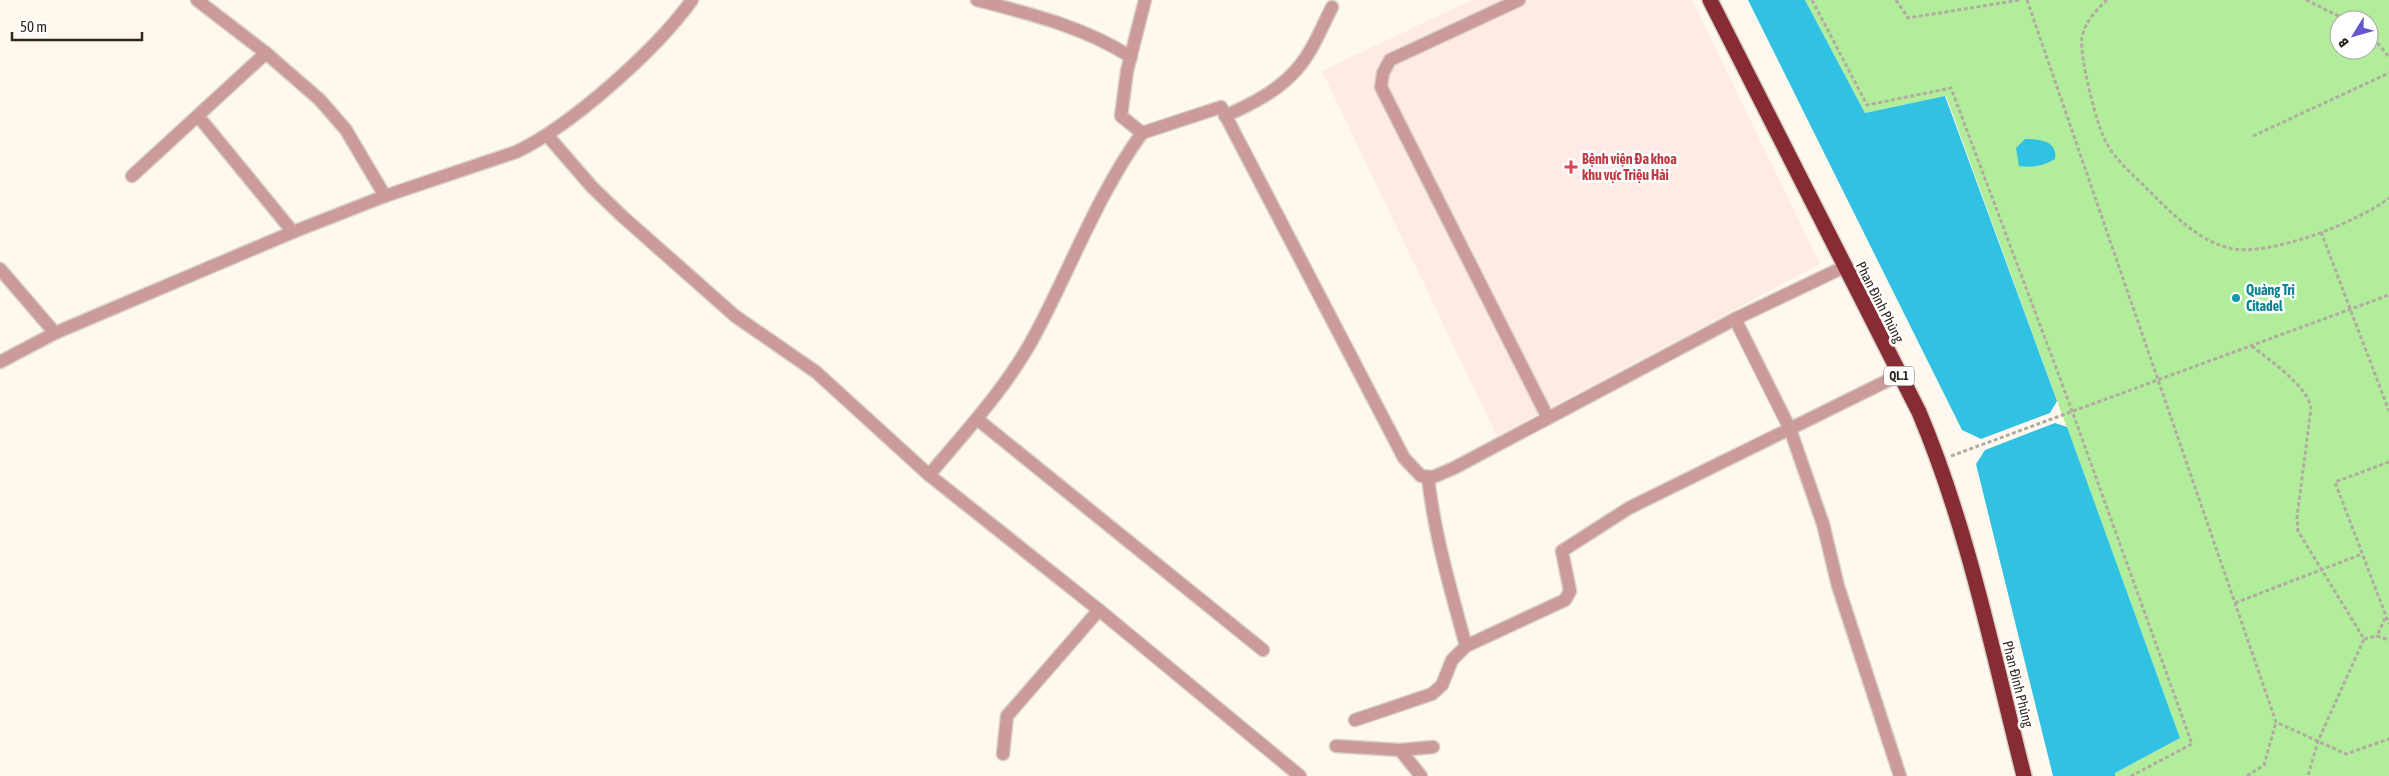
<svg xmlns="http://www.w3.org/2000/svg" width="2389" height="776" viewBox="0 0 2389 776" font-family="'Asap Condensed',sans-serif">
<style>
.medical{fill:#ffeae5}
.green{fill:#b2ed9c;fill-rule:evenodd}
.water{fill:#31c1e3}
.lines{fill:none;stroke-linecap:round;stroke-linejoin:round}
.minor-casing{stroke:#d9d2c8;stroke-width:15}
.highway-casing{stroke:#d9d2c8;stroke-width:18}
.path{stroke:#b2aba1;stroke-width:3;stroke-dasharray:4 2.5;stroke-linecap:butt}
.minor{stroke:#ca9b9a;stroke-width:12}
.highway{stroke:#872c33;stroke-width:15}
.health-dot{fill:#e0444e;stroke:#fff;stroke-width:2}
.culture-dot{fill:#0f9aa8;stroke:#fff;stroke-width:2}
.labels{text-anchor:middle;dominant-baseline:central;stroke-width:5;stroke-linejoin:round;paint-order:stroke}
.shield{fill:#fff;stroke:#6c6761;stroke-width:1}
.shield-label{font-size:12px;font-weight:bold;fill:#2d261d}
.health-label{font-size:14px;font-weight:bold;fill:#be3a42;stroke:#fff;text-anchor:start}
.culture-label{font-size:14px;font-weight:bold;fill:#0d838f;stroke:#fff;text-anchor:start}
.street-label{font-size:14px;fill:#2d261d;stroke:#fff}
</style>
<rect width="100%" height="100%" fill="#fff8ee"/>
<!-- medical -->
<polygon class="medical" points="1472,0 1692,0 1820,264 1497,436 1322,71"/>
<!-- green -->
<path class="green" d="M 1805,0 L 2389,0 L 2389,776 L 2115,776 L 2115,773 L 2180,738 L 1946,96 L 1865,113 ZM 2339,20 L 2369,20 L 2369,50 L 2339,50 Z"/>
<!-- water -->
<g class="water">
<polygon points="1748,0 1805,0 1865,113 1945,96 2057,401 2050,413 1981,439 1962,430"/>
<path d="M 2025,139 C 2038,139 2058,140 2055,159 C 2044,166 2032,168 2019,166 L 2016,148 Z"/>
<polygon points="2055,423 2067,427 2180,738 2115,773 2115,776 2053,776 1976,464 1985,450"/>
</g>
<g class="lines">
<defs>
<g id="minor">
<polyline points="197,0 266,53 320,100 346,130 385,196"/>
<path d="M 977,0 C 1031,14 1084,27 1131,57"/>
<polyline points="1145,0 1127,71 1121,116 1142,133 1221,107 1404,458 1421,476 1433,477 1454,468 1735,319 1844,267"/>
<polyline points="1519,0 1390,60 1383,73 1381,87 1548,418"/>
<polyline points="198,116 293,232"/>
<path d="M 1225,116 C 1252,104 1278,91 1297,69 C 1312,52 1322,27 1332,7"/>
<polyline points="547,135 592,187 622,216 735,316 816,372 929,475 1099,610 1300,776"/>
<polyline points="132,176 266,53"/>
<polyline points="0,269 55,333"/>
<polyline points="1735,319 1790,429 1823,524 1838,586 1900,776"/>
<path d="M 0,362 L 55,333 L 293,232 L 385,196 L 516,152 C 571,126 656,50 692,0"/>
<polyline points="977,419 1263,650"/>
<path d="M 929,475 C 967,430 1008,386 1036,333 C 1071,267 1098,194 1142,133"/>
<path d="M 1428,477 C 1434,533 1451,591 1466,646"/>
<polyline points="1355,720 1432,694 1442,685 1452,660 1466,646 1565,600 1570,591 1562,551 1629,508 1899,375"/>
<polyline points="1336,746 1400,750 1433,747"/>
<polyline points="1400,750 1421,776"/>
<polyline points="1003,754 1007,716 1099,610"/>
</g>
<path id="highway" d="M 1710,0 L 1919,412 C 1968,528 1993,654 2024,776"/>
</defs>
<!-- minor casing -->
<use href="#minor" class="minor-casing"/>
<!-- highway casing -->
<use href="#highway" class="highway-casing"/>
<!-- path -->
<g class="path">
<polyline points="1812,0 1867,105 1951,88 2067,397 2192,744 2131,776"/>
<polyline points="1896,0 1908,18 2020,0"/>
<polyline points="2027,0 2276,722 2346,754 2389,739"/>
<path d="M 2107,0 C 2096,10 2085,22 2082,37 C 2079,55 2097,128 2107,144 C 2117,162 2133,174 2147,189 C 2171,212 2195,239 2229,248 C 2268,258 2358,222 2389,198"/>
<polyline points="2306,0 2347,20"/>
<polyline points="2369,33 2389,57"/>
<polyline points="2253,136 2389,73"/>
<polyline points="2321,232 2389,411"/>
<path d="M 2252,346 C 2270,361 2307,385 2311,408 L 2297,517 L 2298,531 L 2364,639 L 2318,741 L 2308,776"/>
<polyline points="1951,456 2389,295"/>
<polyline points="2389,462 2335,482 2389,624"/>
<polyline points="2235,603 2362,554"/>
<polyline points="2385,618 2377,636 2389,640"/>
<polyline points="2364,639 2377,636"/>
<polyline points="2247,776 2264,765 2276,722"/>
</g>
<!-- minor -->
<use href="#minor" class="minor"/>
<!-- highway -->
<use href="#highway" class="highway"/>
</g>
<!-- markers -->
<path class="health-dot" d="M1568.5 159.5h5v5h5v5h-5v5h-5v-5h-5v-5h5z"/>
<circle class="culture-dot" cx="2236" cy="298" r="5"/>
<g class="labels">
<!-- shield labels -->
<rect class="shield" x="1884" y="366.5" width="30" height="19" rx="4"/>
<g class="shield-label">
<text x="1899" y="376">QL.1</text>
</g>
<!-- health labels -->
<g class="health-label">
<text x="1582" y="159">Bệnh viện Đa khoa<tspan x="1582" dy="16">khu vực Triệu Hải</tspan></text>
</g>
<!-- culture labels -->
<g class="culture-label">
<text x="2246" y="290">Quảng Trị<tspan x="2246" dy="16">Citadel</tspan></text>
</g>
<!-- street labels -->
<g class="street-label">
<text transform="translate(1880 302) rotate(63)">Phan Đình Phùng</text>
<text transform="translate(2018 684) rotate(76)">Phan Đình Phùng</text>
</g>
</g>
<!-- north arrow -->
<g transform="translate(2354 35) rotate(233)"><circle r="24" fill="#ffffff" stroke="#aba8a5"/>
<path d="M0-4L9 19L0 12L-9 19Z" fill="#6457d0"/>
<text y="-8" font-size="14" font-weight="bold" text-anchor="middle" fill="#2d261d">B</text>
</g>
<!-- scale -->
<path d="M12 32v8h130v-8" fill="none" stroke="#2d261d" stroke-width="2.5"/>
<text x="20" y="32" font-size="15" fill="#2d261d" stroke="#ffffff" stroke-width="4" paint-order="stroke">50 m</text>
</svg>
